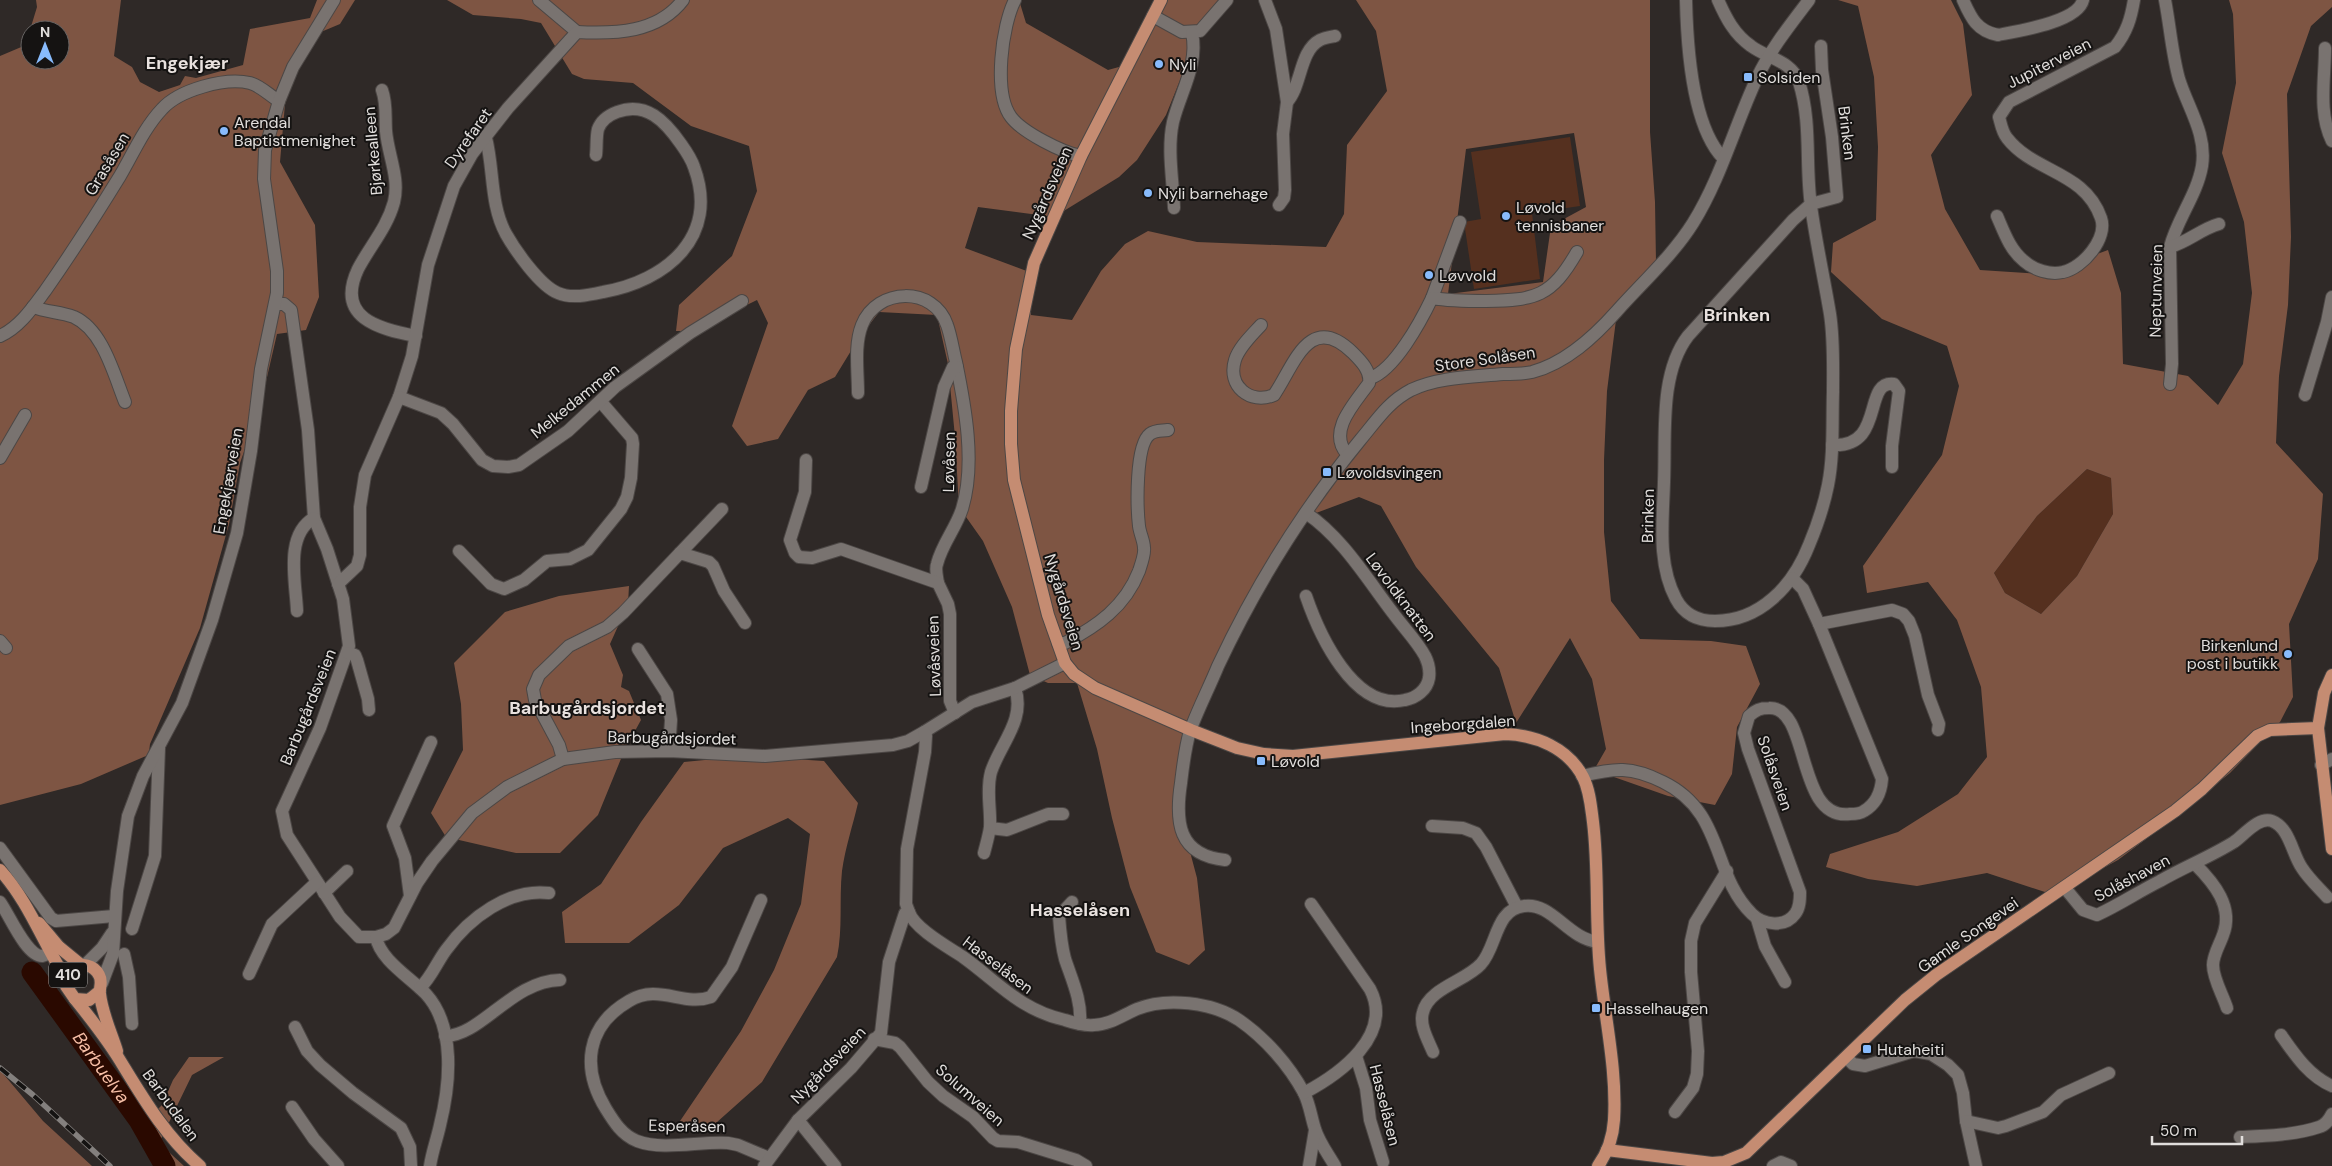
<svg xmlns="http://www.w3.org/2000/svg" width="2332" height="1166" viewBox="0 0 2332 1166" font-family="'DM Sans',sans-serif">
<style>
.green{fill:#55301f}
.forest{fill:#7e5543;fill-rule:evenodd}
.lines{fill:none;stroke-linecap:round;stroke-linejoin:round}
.river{stroke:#2a0900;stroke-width:21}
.minor-casing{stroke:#4c4745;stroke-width:14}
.major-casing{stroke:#4c4745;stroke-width:14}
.minor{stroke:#797370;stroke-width:12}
.major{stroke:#c58c72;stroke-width:12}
.rail-casing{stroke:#84807e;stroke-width:5.5}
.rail{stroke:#151312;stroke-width:4;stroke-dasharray:11;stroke-linecap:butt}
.poi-dot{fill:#88bbfc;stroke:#151312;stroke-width:2}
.labels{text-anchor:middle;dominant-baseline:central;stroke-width:4;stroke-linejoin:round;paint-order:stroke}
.shield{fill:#151312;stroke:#a4a19f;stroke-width:1}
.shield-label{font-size:15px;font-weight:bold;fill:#e1dedc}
.street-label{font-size:16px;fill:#e1dedc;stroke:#151312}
.poi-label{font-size:16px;fill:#e1dedc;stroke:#151312;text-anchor:start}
.neighbourhood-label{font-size:18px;font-weight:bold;fill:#e8e1de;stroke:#151312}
.water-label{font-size:18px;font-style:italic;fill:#f7bfa6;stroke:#151312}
</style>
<rect width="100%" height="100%" fill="#2f2927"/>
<!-- green -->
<g class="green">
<polygon points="1570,137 1580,206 1532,213 1540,279 1474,289 1464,222 1481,219 1471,152"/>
<polygon points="2087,469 2111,478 2113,514 2077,576 2041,614 2005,593 1994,573 2037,516"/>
</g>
<!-- forest -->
<g class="forest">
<polygon points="36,0 121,0 114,56 132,67 140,82 159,92 180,85 185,76 196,78 243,65 250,29 310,18 317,0 355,0 340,24 309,37 285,104 280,162 315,225 319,297 306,330 277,334 261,403 240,463 229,524 200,628 150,744 148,760 146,756 81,784 0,805 0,56 26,45 30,31 30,60 60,60 60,30 30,30 37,7"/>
<path d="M 447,0 L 1019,0 L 1026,23 L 1108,70 L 1126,65 L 1166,0 L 1224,0 L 1193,48 L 1166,115 L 1137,160 L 1119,177 L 1054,217 L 978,207 L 965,248 L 1032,273 L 1031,315 L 1072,320 L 1101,271 L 1125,244 L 1148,231 L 1197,242 L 1326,247 L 1344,214 L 1347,145 L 1387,91 L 1376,31 L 1356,0 L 1650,0 L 1650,132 L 1655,202 L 1656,262 L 1616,320 L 1607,391 L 1604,460 L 1604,532 L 1611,601 L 1640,639 L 1711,641 L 1746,646 L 1760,684 L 1737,727 L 1732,774 L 1715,805 L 1668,796 L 1594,770 L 1606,749 L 1592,679 L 1570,638 L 1516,723 L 1499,668 L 1416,567 L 1381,506 L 1359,497 L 1292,522 L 1195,713 L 1183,782 L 1185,833 L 1197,878 L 1205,950 L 1189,965 L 1156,952 L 1130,887 L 1112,818 L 1097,749 L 1077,683 L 1048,683 L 1030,675 L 1012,607 L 983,541 L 959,507 L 955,437 L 948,364 L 937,315 L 879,312 L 857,341 L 835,377 L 808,390 L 778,439 L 747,446 L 732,426 L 768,323 L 757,300 L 694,331 L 676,331 L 679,305 L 732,256 L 757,191 L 749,146 L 691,126 L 633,83 L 584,79 L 572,74 L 541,23 L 521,19 L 473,15 ZM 1574,133 L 1586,207 L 1551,226 L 1543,282 L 1448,294 L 1466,149 Z"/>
<path d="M 1838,0 L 1951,0 L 1963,24 L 1972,95 L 1931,155 L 1945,209 L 1980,270 L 2043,274 L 2108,250 L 2121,293 L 2123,364 L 2188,376 L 2218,405 L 2243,364 L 2252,293 L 2244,222 L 2222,153 L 2236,83 L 2233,14 L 2229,0 L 2332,0 L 2332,7 L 2311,26 L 2287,94 L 2291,237 L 2288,305 L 2279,376 L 2276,443 L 2323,494 L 2318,559 L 2289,624 L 2293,697 L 2280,722 L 2230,773 L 2174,818 L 2118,860 L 2054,895 L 1987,873 L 1917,886 L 1868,879 L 1826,867 L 1830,854 L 1898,832 L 1958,794 L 1987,757 L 1981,687 L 1957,620 L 1928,582 L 1867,593 L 1863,566 L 1942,455 L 1959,386 L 1947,346 L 1882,319 L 1831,272 L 1833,243 L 1876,220 L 1878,147 L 1874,77 L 1858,6 ZM 2087,469 L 2111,478 L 2113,514 L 2077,576 L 2041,614 L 2005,593 L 1994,573 L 2037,516 Z"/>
<polygon points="629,586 628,604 610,644 623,675 621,687 629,691 641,720 625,749 598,815 560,853 516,853 446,837 431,813 463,750 461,704 454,663 505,612 559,596"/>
<path d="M 746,756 L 824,761 L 858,803 C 853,825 845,848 842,871 C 839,900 843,929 837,957 L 762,1082 L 707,1131 L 678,1124 L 741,1031 L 774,970 L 801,904 L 810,834 L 788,818 L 723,848 L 679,905 L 629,943 L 565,943 L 562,912 L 601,884 L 641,822 L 684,762 Z"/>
<polygon points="189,1057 224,1057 192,1075 159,1143 184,1166 158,1166 138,1129 162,1105 173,1080"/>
<polygon points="0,1070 43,1121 92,1166 0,1166"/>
</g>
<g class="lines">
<!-- river -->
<path class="river" id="s1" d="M 32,972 L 139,1120 L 165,1166"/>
<defs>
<g id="minor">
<polyline points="539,0 577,32"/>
<path d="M 1015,0 C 1002,25 993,93 1011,117 C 1022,132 1063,153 1081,156"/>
<polyline points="1265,0 1276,29 1287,102 1283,134 1285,190 1284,198 1279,205"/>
<path d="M 1686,0 C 1687,44 1692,126 1723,158"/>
<path d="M 1718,0 C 1726,18 1734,34 1751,46 C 1767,58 1792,61 1799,82 C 1812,123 1805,165 1811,206 C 1816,242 1824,278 1830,314 C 1834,340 1833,366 1833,392 C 1832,423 1834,455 1828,485 C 1824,505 1817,526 1809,545 C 1793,586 1760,621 1715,621 C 1698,621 1684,614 1676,599 C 1657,563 1663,521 1664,482 C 1666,435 1659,374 1688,336 L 1793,220 L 1811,204 L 1837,197 L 1832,137 L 1822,70 L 1821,46"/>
<path d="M 1963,0 C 1971,18 1977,31 1998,35 C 2019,31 2078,22 2083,0"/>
<path d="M 2165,0 C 2170,26 2172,54 2179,79 C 2188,108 2207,134 2202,166 C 2197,195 2177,219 2170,247 L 2172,364 L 2170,384"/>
<polyline points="1153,16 1182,32 1200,31 1227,0"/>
<path d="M 2325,48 C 2325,79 2318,113 2332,141"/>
<path d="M 382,90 C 387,104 385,116 386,131 C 388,155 400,178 394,202 C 387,228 370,246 358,269 C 335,318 379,329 416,336"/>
<path d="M 1287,102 C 1302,86 1299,51 1320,40 C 1324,38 1330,37 1335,36"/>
<path d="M 486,138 C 494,169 490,205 506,234 C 515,250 540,286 558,293 C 571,299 589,295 603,292 C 666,281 720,237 694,167 C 691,158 686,151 681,144 C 665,121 646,101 617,112 C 609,115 601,121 598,129 C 596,137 597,147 596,155"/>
<path d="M 1174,208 C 1173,180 1167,149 1173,122 C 1180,93 1199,64 1192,33"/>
<path d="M 1997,216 C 2004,232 2010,250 2024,261 C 2034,270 2050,275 2063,272 C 2083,268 2108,238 2101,218 C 2085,171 2034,173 2007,138 C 2002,132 2001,124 1999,117 L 2009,102 L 2115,47 C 2127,32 2131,18 2134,0"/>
<path d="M 2170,247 C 2188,242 2201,229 2219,224"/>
<polyline points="1432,298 1460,222"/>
<path d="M 275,304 L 284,304 L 291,310 L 308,430 L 314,518 L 327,549 L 343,599 L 349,646 L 320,728 L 282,811 L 287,835 L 340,917 L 359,937 L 376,937 C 380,960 411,978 426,994 C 456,1027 450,1085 440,1125 C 437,1139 432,1152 430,1166"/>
<path d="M 33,307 C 46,312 61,312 74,317 C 103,330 114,375 125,402"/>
<path d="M 1261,325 C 1252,335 1239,347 1235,360 C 1227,386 1250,405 1274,395 C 1294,366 1309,310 1353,353 C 1361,361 1371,371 1369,383 C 1355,403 1327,431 1347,454"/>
<path d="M 0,336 C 20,327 33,307 45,291 C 71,254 96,215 120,176 C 133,154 144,128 162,109 C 179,90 225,77 250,83 C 261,86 269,95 279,101"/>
<path d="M 1370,378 C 1394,371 1421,321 1432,298 C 1450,301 1467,301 1486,301 C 1536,300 1551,297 1577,252"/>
<path d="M 858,393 C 858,371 854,345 862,325 C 877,287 934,286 947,325 C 951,336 953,350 956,362 C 965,406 976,464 962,509 C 956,528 942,544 937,564 C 935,569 937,577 938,583"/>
<polyline points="2305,395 2327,322 2332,297"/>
<path d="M 399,397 L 412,356 L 428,265 L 454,186 L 472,154 L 508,108 L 577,32 C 615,34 658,33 683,0"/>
<path d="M 1832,445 C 1886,448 1862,380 1894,384 L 1899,391 L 1892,446 L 1892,467"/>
<polyline points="0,458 25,415"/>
<polyline points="806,460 805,492 790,540 795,553 799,557 812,558 841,549 938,583 948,604 950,614 950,701 955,713"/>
<polyline points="921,487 944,387 953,367 957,367"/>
<polyline points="459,551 491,584 504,589 524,580 547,561 570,559 588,550 621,509 627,497 631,478 633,444 632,438 601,402"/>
<polyline points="680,553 722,509"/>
<polyline points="338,584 357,566 360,555 360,507 365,475 399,397 441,413 453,424 482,460 493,466 508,467 519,465 568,431 615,387 690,333 742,301"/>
<path d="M 1306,596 C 1319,634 1354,712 1405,700 C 1416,698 1427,690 1429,678 C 1430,671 1428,662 1425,656 C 1417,641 1403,627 1393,613 C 1367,579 1342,537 1306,513"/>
<path d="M 297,611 C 296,583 284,535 314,518"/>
<polyline points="1819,624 1892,610 1903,614 1909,621 1915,636 1928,695 1939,724 1938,730"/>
<polyline points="0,641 6,648"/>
<path d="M 1058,643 L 1065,643 C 1097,626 1125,607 1139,571 C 1141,565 1145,554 1144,548 C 1144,541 1140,534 1139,526 C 1137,508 1135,445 1150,434 C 1155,430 1162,431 1168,430"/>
<polyline points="638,649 667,694 671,720 669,751"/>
<polyline points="348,653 355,655 357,660 368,699 369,710"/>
<polyline points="563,759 559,745 535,700 533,689 539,675 569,646 607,627 623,613 680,553 709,562 713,566 724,591 745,623"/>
<polyline points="2321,765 2332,759"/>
<path d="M 1582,776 C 1615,768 1631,766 1663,782 C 1725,812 1711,874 1752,914 C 1763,925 1785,928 1795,914 C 1800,908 1800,899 1800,892 L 1748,749 L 1744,733 L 1749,716 C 1756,710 1760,708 1769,708 C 1811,706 1795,821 1850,814 C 1855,814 1860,814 1864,811 C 1876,804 1881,792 1882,779 L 1819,624 L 1803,589 L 1792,578"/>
<polyline points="1432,826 1463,828 1476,833 1486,847 1517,907"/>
<polyline points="990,828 1007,830 1048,814 1063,814"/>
<polyline points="0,848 51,918 56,921 114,916"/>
<path d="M 984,853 C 986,845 989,835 990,827 C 991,809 986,790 991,772 C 1000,744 1026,720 1015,688"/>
<path d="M 1225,860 C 1178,855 1175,822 1181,783 C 1183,766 1185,748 1190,731 C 1198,709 1209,688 1218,666 C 1256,585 1304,508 1361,439 C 1377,420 1388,402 1411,390 C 1438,377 1473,377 1503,374 C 1512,374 1523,374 1532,372 C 1566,363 1594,337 1617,311 C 1642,283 1673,255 1693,223 C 1721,178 1735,125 1757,78 C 1770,50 1790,25 1809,0"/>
<path d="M 2195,864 C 2214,883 2234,907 2223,935 C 2220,944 2213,955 2213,965 C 2213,979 2223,995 2227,1008"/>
<path d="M 2065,888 L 2083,910 L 2097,915 C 2119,905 2138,892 2160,881 C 2184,867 2210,857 2234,842 C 2244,835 2259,816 2272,821 C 2290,828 2292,854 2302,868 C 2309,879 2319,888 2327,897"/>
<polyline points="324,893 347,871"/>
<polyline points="410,896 405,858 393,826 431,742"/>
<path d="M 761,900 L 732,967 L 711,997 C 683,1007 659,983 629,1001 C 586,1026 581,1068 606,1109 C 614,1122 622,1135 637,1141 C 664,1151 700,1141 728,1143 L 738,1145 L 769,1158"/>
<path d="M 0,902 C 9,914 26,956 42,956 C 48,955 54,950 59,947"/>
<path d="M 1072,902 L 1059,916 C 1060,930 1061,944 1065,959 C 1072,980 1082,1001 1080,1024"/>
<path d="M 909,912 C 914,928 948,947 963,957 C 998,982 1020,1010 1065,1020 C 1074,1023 1084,1026 1094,1025 C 1109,1025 1123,1015 1137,1009 C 1166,997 1212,1002 1239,1020 C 1265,1038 1289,1065 1304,1093 C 1310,1105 1311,1117 1315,1129 C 1319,1142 1328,1154 1335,1166"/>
<polyline points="1757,919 1765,946 1785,982"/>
<polyline points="132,929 155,856 159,748"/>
<polyline points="376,937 386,934 394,928 417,883 432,861 472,813 507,787 563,759 615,752 669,751 765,756 893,745 908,741 924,732 972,702 1015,688 1065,663"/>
<polyline points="124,954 129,977 132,1024"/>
<polyline points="85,965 102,948 112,933"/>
<polyline points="249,974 272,924 317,882"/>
<polyline points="102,983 113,954 117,891 128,816 143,776 182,703 212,620 237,533 251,451 261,369 277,293 277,271 264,179 265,150 279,101 293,67 334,0"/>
<path d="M 420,988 C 431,978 437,962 446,950 C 469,918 509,888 549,893"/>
<polyline points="295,1027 307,1051 320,1065 353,1093 401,1128 410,1147 411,1166"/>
<path d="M 2281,1035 C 2295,1055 2309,1076 2332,1086"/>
<path d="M 445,1036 C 481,1036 512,981 560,980"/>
<polyline points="874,1039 895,1043 900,1047 928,1082 943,1096 973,1117 993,1138 998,1141 1018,1142 1076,1160 1086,1166"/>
<path d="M 1433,1052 C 1428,1040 1419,1025 1423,1012 C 1429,988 1466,981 1481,964 C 1497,947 1495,909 1524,906 C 1552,902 1568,939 1598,942"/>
<polyline points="1356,1056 1366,1088 1370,1120 1383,1162"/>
<polyline points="1847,1058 1853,1064 1865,1066 1914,1051 1931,1054 1948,1065 1958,1075 1963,1093 1966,1121 1976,1166"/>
<path d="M 1304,1093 C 1340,1074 1394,1035 1370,989 L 1311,904"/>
<polyline points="292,1107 314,1139 338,1166"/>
<polyline points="1675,1112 1693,1088 1697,1074 1698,1051 1691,972 1691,941 1695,923 1727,871"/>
<polyline points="798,1120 835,1166"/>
<polyline points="1966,1121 1998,1128 2006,1126 2043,1112 2061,1095 2109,1073"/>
<path d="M 2240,1137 C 2264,1136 2296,1135 2319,1127 C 2326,1125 2329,1120 2332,1114"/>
<polyline points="764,1166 798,1120 851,1068 881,1033 889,962 905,913 909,912 906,904 907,849 925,752 926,736 924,732"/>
<polyline points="1309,1166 1315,1130"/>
<polyline points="1773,1166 1781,1162 1791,1166"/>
</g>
<g id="major">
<path d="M 1161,0 L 1081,156 L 1034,263 L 1016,349 L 1011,411 L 1011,444 L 1014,480 L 1048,615 L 1065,663 L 1074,674 L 1095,688 L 1191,730 L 1237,748 L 1264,754 L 1293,756 L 1505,734 C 1536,735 1568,748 1583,777 C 1590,791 1591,807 1593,822 C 1599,871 1595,920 1600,969 C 1605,1019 1617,1070 1614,1120 C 1613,1136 1608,1152 1598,1166"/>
<polyline points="2318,728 2332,849"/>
<path d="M 0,870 C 29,902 43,943 66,979"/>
<polyline points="39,923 59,947 81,965"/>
<path d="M 100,991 L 89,1000 L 75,999 L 66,986 C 66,979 67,974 73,969 C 81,962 94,965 99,975 C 103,982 99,987 100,994 C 102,1013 111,1032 117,1051"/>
<path d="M 75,999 C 92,1020 110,1043 124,1067 C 146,1103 168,1139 200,1166"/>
<polyline points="1607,1150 1712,1163 1724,1162 1746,1153 1905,1000 1936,975 2175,811 2202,789 2257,736 2270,730 2318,728 2324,693 2332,675"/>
</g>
</defs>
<!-- minor casing -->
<use href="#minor" class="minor-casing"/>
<!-- major casing -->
<use href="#major" class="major-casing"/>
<!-- minor -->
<use href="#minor" class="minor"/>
<!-- major -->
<use href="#major" class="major"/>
<defs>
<polyline id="rail" points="0,1068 33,1095 110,1166"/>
</defs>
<!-- rail casing -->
<use href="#rail" class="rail-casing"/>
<!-- rail -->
<use href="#rail" class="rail"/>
</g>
<!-- markers -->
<g class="poi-dot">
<circle cx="1159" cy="64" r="5"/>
<rect x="1743" y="72" width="10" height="10" rx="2.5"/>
<circle cx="224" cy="131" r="5"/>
<circle cx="1148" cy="193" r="5"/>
<circle cx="1506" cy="216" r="5"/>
<circle cx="1429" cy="275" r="5"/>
<rect x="1322" y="467" width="10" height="10" rx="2.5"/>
<circle cx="2288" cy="654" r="5"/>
<rect x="1256" y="756" width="10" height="10" rx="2.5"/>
<rect x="1591" y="1003" width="10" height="10" rx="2.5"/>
<rect x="1862" y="1044" width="10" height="10" rx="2.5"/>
</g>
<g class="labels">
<!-- shield labels -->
<rect class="shield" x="49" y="962.5" width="38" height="25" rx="4"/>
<g class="shield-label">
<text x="68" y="975">410</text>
</g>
<!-- street labels -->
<g class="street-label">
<text transform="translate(2049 63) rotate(-27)">Jupiterveien</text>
<text transform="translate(1847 133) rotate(83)">Brinken</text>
<text transform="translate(468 138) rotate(-55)">Dyrefaret</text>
<text transform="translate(373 151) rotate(-95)">Bjørkealleen</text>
<text transform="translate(107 164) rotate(-59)">Grasåsen</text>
<text transform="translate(1047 193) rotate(-66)">Nygårdsveien</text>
<text transform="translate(2156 291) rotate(-89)">Neptunveien</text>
<text transform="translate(1485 359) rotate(-8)">Store Solåsen</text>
<text transform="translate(575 401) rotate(-39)">Melkedammen</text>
<text transform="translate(949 462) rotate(-89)">Løvåsen</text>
<text transform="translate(228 481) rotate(-80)">Engekjærveien</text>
<text transform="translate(1648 516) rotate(-89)">Brinken</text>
<text transform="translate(1401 597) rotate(53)">Løvoldknatten</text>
<text transform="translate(1064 602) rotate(73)">Nygårdsveien</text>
<text transform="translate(934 656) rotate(-92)">Løvåsveien</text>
<text transform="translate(308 707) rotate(-68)">Barbugårdsveien</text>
<text transform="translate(1463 724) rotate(-4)">Ingeborgdalen</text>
<text transform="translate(672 738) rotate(1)">Barbugårdsjordet</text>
<text transform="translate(1775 773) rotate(71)">Solåsveien</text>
<text transform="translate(2132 878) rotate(-28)">Solåshaven</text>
<text transform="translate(1968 935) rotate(-35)">Gamle Songevei</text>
<text transform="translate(998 965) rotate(37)">Hasselåsen</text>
<text transform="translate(828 1065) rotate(-46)">Nygårdsveien</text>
<text transform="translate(970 1095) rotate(41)">Solumveien</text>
<text transform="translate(171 1105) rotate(54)">Barbudalen</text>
<text transform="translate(1385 1105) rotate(76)">Hasselåsen</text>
<text transform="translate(687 1126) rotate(1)">Esperåsen</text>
</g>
<!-- poi labels -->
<g class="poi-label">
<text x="1169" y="64">Nyli</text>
<text x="1758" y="77">Solsiden</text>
<text x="234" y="122">Arendal<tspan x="234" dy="18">Baptistmenighet</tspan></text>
<text x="1158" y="193">Nyli barnehage</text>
<text x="1516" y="207">Løvold<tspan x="1516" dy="18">tennisbaner</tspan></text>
<text x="1439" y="275">Løvvold</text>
<text x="1337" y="472">Løvoldsvingen</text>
<text x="2278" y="645" text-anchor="end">Birkenlund<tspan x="2278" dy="18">post i butikk</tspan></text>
<text x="1271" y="761">Løvold</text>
<text x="1606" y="1008">Hasselhaugen</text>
<text x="1877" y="1049">Hutaheiti</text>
</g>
<!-- neighbourhood labels -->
<g class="neighbourhood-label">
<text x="187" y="63">Engekjær</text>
<text x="1737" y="315">Brinken</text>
<text x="587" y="708">Barbugårdsjordet</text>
<text x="1080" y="910">Hasselåsen</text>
</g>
<!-- water labels -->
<g class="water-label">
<text stroke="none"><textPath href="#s1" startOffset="118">Barbuelva</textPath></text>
</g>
</g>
<!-- north arrow -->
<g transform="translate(45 45)"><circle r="24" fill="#151312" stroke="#676463"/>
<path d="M0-4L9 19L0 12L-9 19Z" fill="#88bbfc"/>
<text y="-8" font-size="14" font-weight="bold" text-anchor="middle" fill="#e1dedc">N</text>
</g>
<!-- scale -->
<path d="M2152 1136v8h90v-8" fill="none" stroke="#e1dedc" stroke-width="2.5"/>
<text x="2160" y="1136" font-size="15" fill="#e1dedc" stroke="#151312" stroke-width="4" paint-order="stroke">50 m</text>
</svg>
